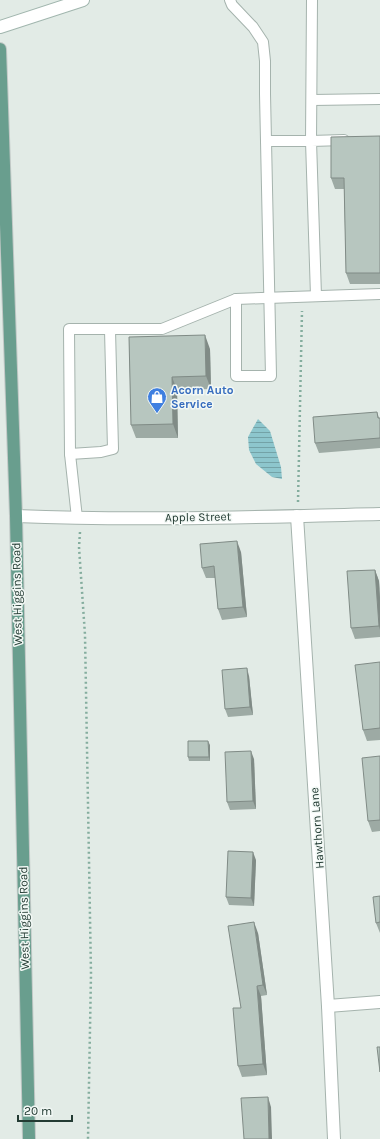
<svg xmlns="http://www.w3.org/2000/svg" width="380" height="1139" viewBox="0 0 380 1139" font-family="Karla,sans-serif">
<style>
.water{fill:url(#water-rules)}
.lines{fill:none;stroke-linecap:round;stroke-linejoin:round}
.lane-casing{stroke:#a5b3ad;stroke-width:12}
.street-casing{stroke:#a5b3ad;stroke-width:14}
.secondary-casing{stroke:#a1b6ae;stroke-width:14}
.primary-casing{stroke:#c1c8c6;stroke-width:14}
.path{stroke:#84ad9e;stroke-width:2.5;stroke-dasharray:2 3;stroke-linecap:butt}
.lane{stroke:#fff;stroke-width:10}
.street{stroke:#fff;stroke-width:12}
.secondary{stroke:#fff;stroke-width:12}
.primary{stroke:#699e8e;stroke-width:12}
.wall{fill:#9daaa4}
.shaded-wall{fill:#808b86}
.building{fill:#b7c6bf;stroke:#808b86}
.labels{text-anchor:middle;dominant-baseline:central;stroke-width:3;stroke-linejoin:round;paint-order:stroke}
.shop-label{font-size:12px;font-weight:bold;fill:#366cbe;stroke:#f2f8f5;text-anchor:start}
.street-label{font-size:12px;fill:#233b33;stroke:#f2f8f5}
</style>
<defs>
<pattern id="water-rules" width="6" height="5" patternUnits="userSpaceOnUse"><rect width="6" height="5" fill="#8dc6cd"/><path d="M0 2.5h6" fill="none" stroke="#73a2a7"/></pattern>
</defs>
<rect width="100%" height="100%" fill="#e2ebe6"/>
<!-- water -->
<polygon class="water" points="258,419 270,431 281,467 282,479 272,477 256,464 249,450 248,437"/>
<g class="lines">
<defs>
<g id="lane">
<polyline points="230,0 232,5 253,27 263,42 265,61 265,94 271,376 236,376 236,299"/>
<polyline points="312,100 380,99"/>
<polyline points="266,141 311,141 312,0"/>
<polyline points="316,296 311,141 344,140"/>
<polyline points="70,454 101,452 113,449 110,330"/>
<polyline points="77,518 70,454 69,329 162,329 236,299 380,294"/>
</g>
<g id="street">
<path d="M 16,516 C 137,521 259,517 380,514"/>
<polyline points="297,516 328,1006 334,1139"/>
<polyline points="328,1006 380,1002"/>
</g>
<polyline id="secondary" points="0,27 83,0"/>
<polyline id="primary" points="0,49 16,516 29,1139"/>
</defs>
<!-- lane casing -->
<use href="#lane" class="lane-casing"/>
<!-- street casing -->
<use href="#street" class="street-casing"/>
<!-- secondary casing -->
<use href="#secondary" class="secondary-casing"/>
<!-- primary casing -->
<use href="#primary" class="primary-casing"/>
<!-- path -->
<g class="path">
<polyline points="298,502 302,311"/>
<polyline points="80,532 79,547 85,635 91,974 88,1139"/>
</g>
<!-- lane -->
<use href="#lane" class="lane"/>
<!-- street -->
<use href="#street" class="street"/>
<!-- secondary -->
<use href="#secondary" class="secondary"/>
<!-- primary -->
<use href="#primary" class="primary"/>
</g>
<!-- wall -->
<g class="wall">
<polygon points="380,136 380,284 350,284 346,273 344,189 335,189 331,178"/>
<polygon points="129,337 210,349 211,389 177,390 178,438 136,438 131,425"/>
<polygon points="377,412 379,418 380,418 380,448 319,453 315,443"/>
<polygon points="241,552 247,617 222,620 218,609 215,578 206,578 202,568"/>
<polygon points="375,570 379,581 380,598 380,637 355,639 351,628"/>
<polygon points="380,662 380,740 367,741 363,730"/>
<polygon points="249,676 253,715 228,717 225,709"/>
<polygon points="210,745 210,761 189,761 188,757"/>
<polygon points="380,756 380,831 372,832 368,821"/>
<polygon points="254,759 256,809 230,810 227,802"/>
<polygon points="256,860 254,906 229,905 226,897"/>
<polygon points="380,896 380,933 376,923"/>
<polygon points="258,933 267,995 261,996 267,1075 242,1077 238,1066 241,1008"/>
</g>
<!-- shaded-wall -->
<g class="shaded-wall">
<polygon points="205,335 210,349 211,389 206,376"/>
<polygon points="172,377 177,390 178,438 173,424"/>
<polygon points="237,541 241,552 247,617 243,607"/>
<polygon points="375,570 379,581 380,598 380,630 379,626"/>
<polygon points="247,668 249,676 253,715 250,707"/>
<polygon points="208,741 210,745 210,761 209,757"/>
<polygon points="251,751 254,759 256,809 253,801"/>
<polygon points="253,852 256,860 254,906 251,898"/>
<polygon points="254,922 258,933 267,995 263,985"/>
<polygon points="257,986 261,996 267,1075 263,1064"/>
<polygon points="268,1097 271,1107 272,1139 269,1139"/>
</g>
<!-- building -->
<g class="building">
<polygon points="380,136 380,273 346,273 344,178 331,178 331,137"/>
<polygon points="205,335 206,376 172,377 173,424 131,425 129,337"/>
<polygon points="377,412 378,418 380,418 380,438 315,443 313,417"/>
<polygon points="237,541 243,607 218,609 214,566 202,568 200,544"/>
<polygon points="375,570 379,626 351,628 347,571"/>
<polygon points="380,662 380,728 363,730 355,665"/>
<polygon points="247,668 250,707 225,709 222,670"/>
<polygon points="188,741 208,741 209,757 188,757"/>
<polygon points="251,751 253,801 227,802 225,752"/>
<polygon points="380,756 380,820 368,821 362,758"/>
<polygon points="228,851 253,852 251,898 226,897"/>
<polygon points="380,896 380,922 376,923 373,897"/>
<polygon points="254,922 263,985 257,986 263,1064 238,1066 233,1008 241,1008 228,926"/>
<polygon points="377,1047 380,1047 380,1072"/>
<polygon points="268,1097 269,1139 244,1139 241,1098"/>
</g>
<!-- icons -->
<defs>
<symbol id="shop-pin" viewBox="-11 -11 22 30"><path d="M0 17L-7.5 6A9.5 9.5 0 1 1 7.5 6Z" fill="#3f7fe0" stroke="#f2f8f5"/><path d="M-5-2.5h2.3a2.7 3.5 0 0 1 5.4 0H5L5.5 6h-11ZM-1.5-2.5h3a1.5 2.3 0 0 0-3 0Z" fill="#fff"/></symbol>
</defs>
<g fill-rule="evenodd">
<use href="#shop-pin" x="146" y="386" width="22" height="30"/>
</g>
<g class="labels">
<!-- shop labels -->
<g class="shop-label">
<text x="171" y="390">Acorn Auto<tspan x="171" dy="14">Service</tspan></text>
</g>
<!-- street labels -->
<g class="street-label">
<text transform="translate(198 517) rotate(-1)">Apple Street</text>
<text transform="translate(17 594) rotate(-91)">West Higgins Road</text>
<text transform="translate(317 828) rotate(-94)">Hawthorn Lane</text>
<text transform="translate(24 918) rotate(-91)">West Higgins Road</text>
</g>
</g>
<!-- scale -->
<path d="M18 1115v6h54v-6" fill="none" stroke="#233b33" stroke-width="2"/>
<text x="24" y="1115" font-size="12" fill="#233b33" stroke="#f2f8f5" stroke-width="3" paint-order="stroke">20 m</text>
</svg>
